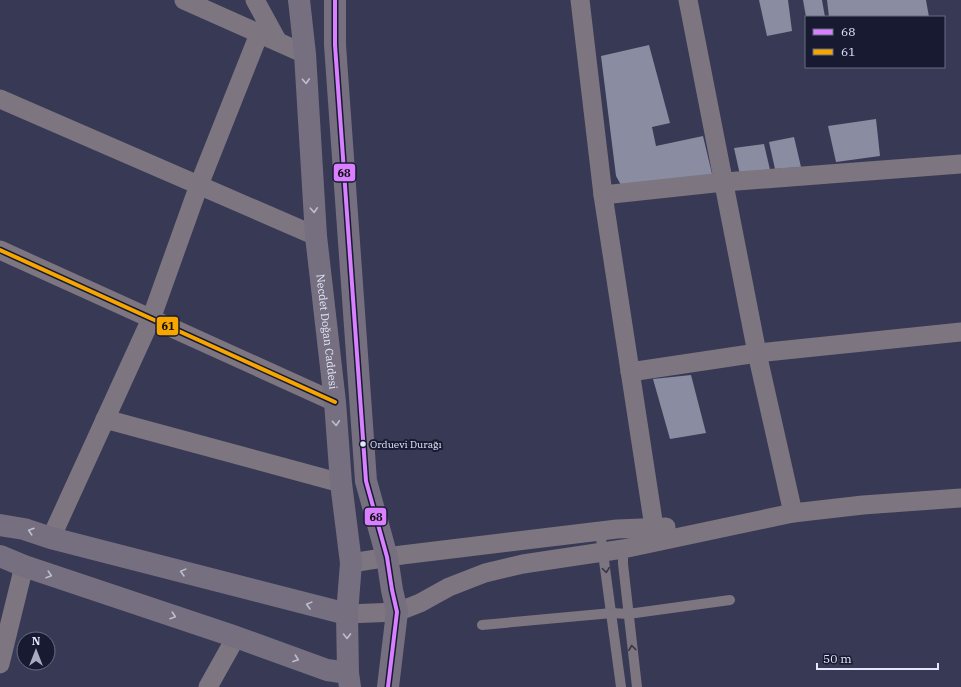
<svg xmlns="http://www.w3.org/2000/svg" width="961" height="687" viewBox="0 0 961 687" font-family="'IBM Plex Serif',serif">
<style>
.building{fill:#8a8ca1}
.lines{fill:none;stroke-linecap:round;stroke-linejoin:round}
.lane{stroke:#7d757f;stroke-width:10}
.street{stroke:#7d757f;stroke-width:19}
.secondary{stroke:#756f7f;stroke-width:22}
.bus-1-casing{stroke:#171a31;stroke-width:7}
.bus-2-casing{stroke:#171a31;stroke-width:7}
.bus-1{stroke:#d880ff;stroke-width:4}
.bus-2{stroke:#f7a600;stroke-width:4}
.oneway{stroke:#bdbed0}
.oneway2{stroke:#363548}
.bus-dot{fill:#e4e8fc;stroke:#171a31;stroke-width:1.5}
.labels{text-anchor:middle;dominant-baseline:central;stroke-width:4;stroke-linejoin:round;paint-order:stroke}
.bus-label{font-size:10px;fill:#e4e8fc;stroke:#171a31;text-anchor:start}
.street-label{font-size:11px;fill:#e4e8fc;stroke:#171a31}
.line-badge{stroke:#171a31;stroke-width:1.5}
.pale-badge-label{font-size:11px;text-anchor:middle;font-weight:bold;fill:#111}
</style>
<rect width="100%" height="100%" fill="#373955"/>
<!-- building -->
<g class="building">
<polygon points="759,0 788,0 792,31 767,36"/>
<polygon points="803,0 822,0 825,17 806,17"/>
<polygon points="827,0 926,0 929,17 829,17"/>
<polygon points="649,45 670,123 652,127 656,146 703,136 713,178 621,185 616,176 601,56"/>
<polygon points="876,119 880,156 836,162 828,126"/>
<polygon points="794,137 801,167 775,169 769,142"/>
<polygon points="764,144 771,174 740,175 734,148"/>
<polygon points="691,375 706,433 670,439 653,379"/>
</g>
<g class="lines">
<!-- lane -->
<g class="lane">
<polyline points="600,531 621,687"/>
<polyline points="623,546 623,564 637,687"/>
<polyline points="482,625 612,613 628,614 730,600"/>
</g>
<!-- street -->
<g class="street">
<polyline points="184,0 305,54"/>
<polyline points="255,0 278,42"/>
<polyline points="580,0 603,195 654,527"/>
<polyline points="688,0 757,353 793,513"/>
<polyline points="0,99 316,236"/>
<polyline points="603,195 724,182 961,164"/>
<polyline points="0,250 335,402"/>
<polyline points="630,372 757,353 961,332"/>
<polyline points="105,419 341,483"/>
<polyline points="51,538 151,319 199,185 259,34"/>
<polyline points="351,563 402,555 617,529 666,527"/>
<polyline points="347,614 397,612 420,603 449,587 485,573 523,564 623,549 793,513 863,505 961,498"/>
<polyline points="0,664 24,566"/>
<polyline points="208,687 236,637"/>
</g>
<!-- secondary -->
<g class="secondary">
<path id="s1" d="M 299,0 L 305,54 L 316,236 L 335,402 L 341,483 L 351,563 L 347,614 L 348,673 L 350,687"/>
<polyline points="335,0 335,45 366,481 387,557 392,590 397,612 388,687"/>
<polyline points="0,525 24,529 51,538 347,614"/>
<polyline points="0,556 24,566 236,637 327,670 348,673"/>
</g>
<defs>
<polyline id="bus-1" points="335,0 335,45 366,481 387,557 392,590 397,612 388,687"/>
<polyline id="bus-2" points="0,250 335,402"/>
</defs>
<!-- bus-1 casing -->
<use href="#bus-1" class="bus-1-casing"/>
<!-- bus-2 casing -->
<use href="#bus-2" class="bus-2-casing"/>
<!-- bus-1 -->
<use href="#bus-1" class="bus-1"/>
<!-- bus-2 -->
<use href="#bus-2" class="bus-2"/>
</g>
<!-- one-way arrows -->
<defs><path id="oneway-chevron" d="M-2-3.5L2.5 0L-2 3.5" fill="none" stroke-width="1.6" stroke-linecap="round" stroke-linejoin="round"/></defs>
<g class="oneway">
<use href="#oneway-chevron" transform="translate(306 81) rotate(87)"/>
<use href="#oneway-chevron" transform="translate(314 210) rotate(87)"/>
<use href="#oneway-chevron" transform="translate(336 423) rotate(86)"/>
<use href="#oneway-chevron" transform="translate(31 531) rotate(-162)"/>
<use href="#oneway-chevron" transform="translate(183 572) rotate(-165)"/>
<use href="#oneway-chevron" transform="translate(49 575) rotate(18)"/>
<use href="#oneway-chevron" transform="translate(309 605) rotate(-165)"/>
<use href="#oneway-chevron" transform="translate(173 616) rotate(18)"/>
<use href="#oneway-chevron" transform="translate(347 636) rotate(89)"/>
<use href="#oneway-chevron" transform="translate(296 659) rotate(20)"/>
</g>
<g class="oneway2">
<use href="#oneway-chevron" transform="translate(606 570) rotate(82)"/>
<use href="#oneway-chevron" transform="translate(632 648) rotate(-97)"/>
</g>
<!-- markers -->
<circle class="bus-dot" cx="363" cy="444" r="3.5"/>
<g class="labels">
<!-- bus labels -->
<g class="bus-label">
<text x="370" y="444">Orduevi Durağı</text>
</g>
<!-- street labels -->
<g class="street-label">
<text stroke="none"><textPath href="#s1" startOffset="333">Necdet Doğan Caddesi</textPath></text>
</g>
</g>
<g class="line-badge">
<rect x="333" y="163" width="23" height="19" rx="4" fill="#d880ff"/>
<rect x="156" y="316" width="23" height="20" rx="4" fill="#f7a600"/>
<rect x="364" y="507" width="23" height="19" rx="4" fill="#d880ff"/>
</g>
<g class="pale-badge-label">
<text x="344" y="177">68</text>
<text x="168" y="330">61</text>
<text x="376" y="521">68</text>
</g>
<!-- legend -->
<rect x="805" y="16" width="140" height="52" fill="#171a31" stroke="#696c82"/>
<rect x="813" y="29" width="20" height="6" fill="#d880ff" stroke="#696c82"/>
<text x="841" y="36" font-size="12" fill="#e4e8fc">68</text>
<rect x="813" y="49" width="20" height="6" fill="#f7a600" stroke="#696c82"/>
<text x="841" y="56" font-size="12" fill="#e4e8fc">61</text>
<!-- north arrow -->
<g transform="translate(36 651)"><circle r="19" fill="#171a31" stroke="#696c82"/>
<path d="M0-3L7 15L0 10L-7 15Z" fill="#a7abc2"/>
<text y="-6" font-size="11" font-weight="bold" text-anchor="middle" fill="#e4e8fc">N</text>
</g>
<!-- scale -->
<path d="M817 663v6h121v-6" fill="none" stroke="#e4e8fc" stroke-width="2"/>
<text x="823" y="663" font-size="12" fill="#e4e8fc" stroke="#171a31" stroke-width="3" paint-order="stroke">50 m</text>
</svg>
